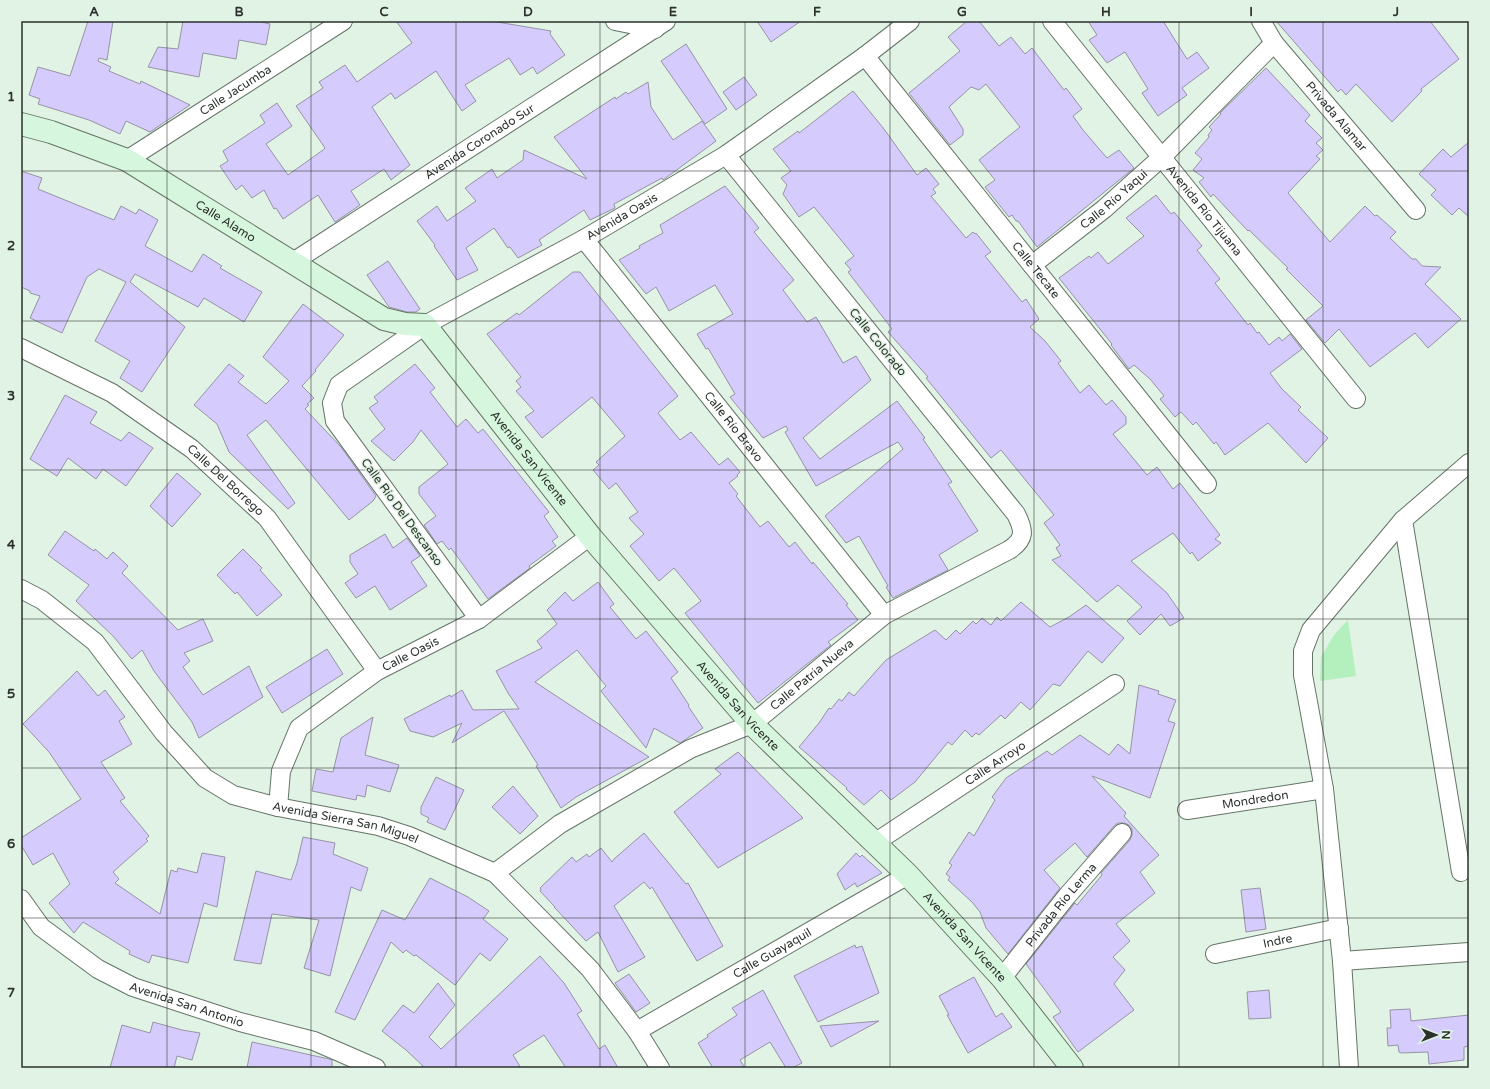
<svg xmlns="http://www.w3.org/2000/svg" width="1490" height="1089" viewBox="0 0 1490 1089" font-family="'Varela Round',sans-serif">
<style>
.green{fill:#b3f0bd}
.building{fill:#d5ccfd;stroke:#9693a5}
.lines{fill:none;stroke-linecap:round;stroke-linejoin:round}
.street-casing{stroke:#647466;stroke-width:20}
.secondary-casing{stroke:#647466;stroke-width:24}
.street{stroke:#fff;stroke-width:18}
.secondary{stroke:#d6f7dd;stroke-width:22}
.grid{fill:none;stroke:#2b312c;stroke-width:1;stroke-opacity:0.55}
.labels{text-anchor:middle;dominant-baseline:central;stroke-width:3;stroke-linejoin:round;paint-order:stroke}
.street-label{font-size:12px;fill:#2b312c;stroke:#e1f3e4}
.neatline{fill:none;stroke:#2b312c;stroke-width:1.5}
.grid-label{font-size:13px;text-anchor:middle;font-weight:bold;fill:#2b312c}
</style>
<rect width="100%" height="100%" fill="#e1f3e4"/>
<!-- green -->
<polygon class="green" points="1348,620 1356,676 1320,681 1321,657 1334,635"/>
<!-- building -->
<g class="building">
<polygon points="88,21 113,21 107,60 99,58 98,61 111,67 109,71 140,84 141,81 190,105 150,132 126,121 120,134 89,120 38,104 40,99 29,95 38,67 70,76"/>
<polygon points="183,21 261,21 261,22 270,24 266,45 239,40 236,59 203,53 199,77 148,67 158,47 178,49"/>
<polygon points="396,21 491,21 551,31 550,34 565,55 537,74 533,67 520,75 509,58 465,85 476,101 462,111 436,71 395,99 391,93 372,107 410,165 391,180 384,169 351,191 360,205 335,222 318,195 283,219 276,208 274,209 264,190 252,198 242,185 236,190 220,166 228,161 223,151 265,123 260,115 277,103 292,126 266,144 288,175 323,150 325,148 296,106 323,88 319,82 345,65 357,82 412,43"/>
<polygon points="757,21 801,21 771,42"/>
<polygon points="967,21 979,21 999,46 1011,37 1025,54 1032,48 1064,90 1066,88 1082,109 1073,116 1083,130 1107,158 1119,150 1134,168 1037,247 1018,221 1016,221 1012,215 1009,217 985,187 995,180 979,160 1020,127 986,84 979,90 971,87 949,107 963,129 963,135 950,145 909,93 960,51 948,37"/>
<polygon points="1088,21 1163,21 1187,59 1197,52 1209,68 1182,88 1187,95 1158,116 1142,93 1148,89 1125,52 1107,63 1089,40 1097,35"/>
<polygon points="1276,21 1430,21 1459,59 1421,89 1422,91 1392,122 1356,84 1346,95 1341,89 1338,92"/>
<polygon points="686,44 727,109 705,124 661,61"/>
<polygon points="1266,68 1310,115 1305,121 1322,138 1316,143 1323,150 1316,156 1320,159 1288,193 1330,242 1365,206 1375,216 1377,215 1396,232 1390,238 1412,259 1416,259 1422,266 1441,267 1425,284 1461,319 1428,348 1415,333 1370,367 1339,329 1325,343 1306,320 1323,306 1286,269 1288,268 1249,230 1248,231 1213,194 1211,197 1199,182 1204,178 1193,170 1202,159 1195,153 1209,137 1208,135 1212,130 1209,127 1221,114 1220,113"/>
<polygon points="744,77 757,95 736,110 723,92"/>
<polygon points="648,82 651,107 673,140 702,121 716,141 663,180 662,178 614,204 615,208 590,220 584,210 539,240 542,245 518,258 510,247 508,248 494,228 466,248 478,270 457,280 434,246 435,245 417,221 437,206 447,221 476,201 465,188 492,169 497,178 523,160 524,150 587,179 554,137 615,97 616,99 626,92 628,94"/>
<polygon points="853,91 884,129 917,175 926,168 939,184 933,189 936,193 931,196 966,238 973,232 975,234 976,233 991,252 985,256 1022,302 1026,299 1039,319 1030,327 1045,341 1061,361 1058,363 1080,393 1089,385 1106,405 1112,400 1126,417 1126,424 1113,434 1147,475 1157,467 1173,489 1180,483 1220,535 1215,539 1221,543 1198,561 1192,552 1190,554 1173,533 1131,561 1167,593 1184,618 1170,626 1161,614 1140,635 1127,621 1142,607 1118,585 1097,602 1052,560 1061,556 1056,548 1060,545 1044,523 1054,515 1001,450 991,458 926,378 928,377 888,332 892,329 848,272 851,270 845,263 854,256 814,207 799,217 783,194 787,185 781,178 791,171 773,149 798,131 799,133"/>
<polygon points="1469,142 1469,217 1459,208 1452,215 1431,195 1436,190 1419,174 1443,149 1451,157"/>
<polygon points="21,171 42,178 38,189 114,220 121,206 136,214 139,209 158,220 145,246 192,272 203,254 222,266 220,268 262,292 244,322 204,298 198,307 135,274 130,282 185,327 142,392 120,378 130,361 95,341 126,282 99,269 87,277 62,333 30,318 40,296 30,293 30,291 21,287"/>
<polygon points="725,186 759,228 754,232 794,280 783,290 807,322 816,317 843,363 856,356 871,380 803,438 820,459 897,401 925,438 923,439 952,482 948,484 978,531 939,555 948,570 893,598 886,587 888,586 859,536 846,543 825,516 903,449 898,442 816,486 785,432 788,430 786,426 763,438 730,397 735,394 708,348 706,349 697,334 733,314 715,285 669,311 656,287 646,294 619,260 640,248 639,246 663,233 660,225"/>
<polygon points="1156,195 1171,214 1174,212 1202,246 1197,250 1220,279 1215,283 1248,325 1250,323 1257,333 1259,332 1269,345 1279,337 1282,341 1290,334 1302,349 1270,373 1282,389 1301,407 1298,410 1328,438 1306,463 1268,423 1225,455 1216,442 1214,444 1196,422 1193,425 1181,412 1175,417 1160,399 1164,396 1150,379 1134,365 1129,369 1111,345 1112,344 1059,278 1089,256 1091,258 1098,252 1108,264 1144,236 1126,218"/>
<polygon points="388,261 420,309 416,312 407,312 389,307 367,275"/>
<polygon points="573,272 580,272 678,396 658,413 680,440 691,432 719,465 728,458 740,472 737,475 738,476 729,483 738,494 736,496 760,527 768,521 789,547 795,542 812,564 813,562 848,604 846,605 858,620 828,642 831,645 758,703 685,613 701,601 674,568 659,581 630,546 644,534 629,518 638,512 616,483 609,489 593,470 599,465 596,462 625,436 592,397 542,438 525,417 534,411 516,391 521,387 516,381 521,377 487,334 517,313 519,315"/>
<polygon points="303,304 344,335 315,370 316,371 302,386 314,398 307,404 309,405 305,409 341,447 376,496 373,501 349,520 266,420 247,435 295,503 288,509 229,452 217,424 194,405 229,364 244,376 238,382 266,404 289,381 263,357"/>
<polygon points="415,364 435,388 430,392 457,427 466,419 478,433 483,429 549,512 544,516 558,537 552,541 556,546 529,566 530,568 488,599 451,548 449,550 442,541 437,544 424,525 436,516 419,494 419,487 448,464 421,430 413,442 394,461 371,441 385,429 369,408 378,402 374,397"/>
<polygon points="65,395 97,412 90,423 121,441 129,432 153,448 126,486 103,469 96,479 68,458 57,476 30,459"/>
<polygon points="177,473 201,494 172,527 150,506"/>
<polygon points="65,531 94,551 95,549 107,559 113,552 128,566 122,573 178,630 203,619 213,641 184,653 190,661 183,667 203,695 249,666 263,697 199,738 192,722 154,671 142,650 132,659 113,636 76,601 89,585 48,555"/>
<polygon points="385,534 393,548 407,538 420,556 411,562 427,586 390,610 375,586 356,598 345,583 358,574 350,562 350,555"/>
<polygon points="243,549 262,568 260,570 282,595 257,616 237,592 235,594 217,575"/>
<polygon points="598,582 614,604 610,607 636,639 646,631 678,672 671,678 689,705 688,706 703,728 680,743 654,728 646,748 601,691 606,686 577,650 535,682 649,757 576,797 561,808 536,766 538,765 504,711 452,743 462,723 433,737 410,731 404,719 450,695 451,697 462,690 473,710 519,709 508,693 496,671 542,648 537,641 557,624 547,610 565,592 573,601"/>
<polygon points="1021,602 1050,627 1069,617 1086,605 1124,638 1102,663 1088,651 1060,686 1053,684 1030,710 1021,702 1005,719 1001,715 979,735 976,733 972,737 965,730 952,745 948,742 915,782 891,800 881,790 864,805 846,789 847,788 799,747 819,723 829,708 831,709 839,699 842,701 849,692 854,696 886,660 935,630 946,640 956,630 960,634 973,621 976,624 982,618 991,625 997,617 1001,621"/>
<polygon points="327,649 343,674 282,713 266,687"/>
<polygon points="77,671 98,696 105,690 125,717 119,721 132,744 101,762 125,798 120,801 149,836 146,839 148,841 113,872 119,879 115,883 160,914 171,870 177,872 178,868 197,873 202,853 225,857 217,907 204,903 188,963 152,955 149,963 129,954 130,951 83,922 74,933 49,903 70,884 53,853 33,865 21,845 21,838 81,799 49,752 23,724"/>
<polygon points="1139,685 1159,691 1158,694 1176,700 1168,721 1175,723 1150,798 1092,776 1126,813 1124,816 1159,855 1140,872 1155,893 1116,924 1130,941 1113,957 1125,970 1114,984 1134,1010 1078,1052 1053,1017 1061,1012 1026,964 1075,903 1077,905 1102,875 1101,873 1130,840 1132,835 1132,829 1129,825 1124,823 1118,823 1114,826 1087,857 1075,843 1044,870 1060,888 1008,954 986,928 980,912 972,902 948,880 950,877 946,874 952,865 949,863 969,832 974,836 995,800 992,797 1006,778 1047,751 1052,755 1080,735 1109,755 1118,744 1130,754"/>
<polygon points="373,717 365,755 399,765 390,792 367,785 365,797 357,795 356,800 312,791 316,769 333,772 341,738"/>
<polygon points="738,752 803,818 718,868 674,812 721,774 715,769"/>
<polygon points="436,777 464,790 445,830 427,822 429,818 421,814 421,807"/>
<polygon points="513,786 538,816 520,834 492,807"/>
<polygon points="644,833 686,884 688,883 723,946 697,961 652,887 650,889 644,882 614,906 645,957 618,972 598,932 586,941 554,907 555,907 540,891 541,889 540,888 572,857 576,862 587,854 589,857 601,848 612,862 614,859"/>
<polygon points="303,837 335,843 333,854 368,868 361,891 351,887 330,976 304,968 319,920 272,914 261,964 234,960 256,871 291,880 297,863"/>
<polygon points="856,853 860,857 862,855 882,873 857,887 855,883 845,890 837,874"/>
<polygon points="430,878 468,897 489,911 483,919 508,939 490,961 480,953 455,985 416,955 414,956 406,950 403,953 391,942 355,1020 335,1012 382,910 405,920"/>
<polygon points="1260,888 1266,929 1246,932 1241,890"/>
<polygon points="855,945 856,948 862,946 879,993 818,1022 794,976"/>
<polygon points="540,956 564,983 582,1011 577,1014 599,1049 605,1045 618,1068 566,1068 544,1035 513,1055 521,1068 421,1068 423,1066 406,1050 382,1031 403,1005 414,1013 438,983 455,1005 429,1037 441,1049"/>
<polygon points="629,974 650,1003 636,1012 615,983"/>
<polygon points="974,977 996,1017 1002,1013 1012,1027 968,1053 947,1015 949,1015 939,996"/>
<polygon points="763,990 802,1063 792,1068 786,1068 770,1042 740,1060 745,1068 713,1068 698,1043 708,1037 707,1035 737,1015 732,1008"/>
<polygon points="1269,990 1271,1018 1249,1019 1247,992"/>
<polygon points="1410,1009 1411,1021 1469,1015 1469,1046 1464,1047 1464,1060 1429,1064 1428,1052 1401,1053 1399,1052 1398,1045 1388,1046 1387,1028 1391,1028 1390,1010"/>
<polygon points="879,1021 831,1047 820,1026"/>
<polygon points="153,1022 182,1030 200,1033 192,1060 177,1056 174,1068 110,1068 122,1025 150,1033"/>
<polygon points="252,1042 329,1059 332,1060 332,1068 247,1068"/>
</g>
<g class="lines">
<defs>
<g id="street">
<polyline points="615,21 655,29"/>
<path id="s1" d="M 1052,21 L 1356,399"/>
<path id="s2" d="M 1261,21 L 1274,43 L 1416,210"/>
<path id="s3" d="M 865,56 L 1207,484"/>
<path id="s4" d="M 127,160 L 343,21"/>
<path id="s5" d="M 584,239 L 884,615"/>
<path id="s6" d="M 293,262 L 666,21"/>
<path id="s7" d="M 1032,265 L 1104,209 L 1162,157 L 1274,43"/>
<path id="s8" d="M 21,348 L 112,393 L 192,449 L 267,518 L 377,671"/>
<polyline points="1403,520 1461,872"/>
<path id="s9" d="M 21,589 L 42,600 L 95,642 L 164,733 L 205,778 L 233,795 L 278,807 L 378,826 L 409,836 L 495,873 L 590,969 L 637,1031 L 660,1068"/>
<path id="s10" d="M 479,619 L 335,421 L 332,403 L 339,385 L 425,325 L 584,239 L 726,155 L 865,56 L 910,21"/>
<path id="s11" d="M 278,807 L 281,771 L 299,728 L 377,671 L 479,619 L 590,536"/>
<path id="s12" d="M 1187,810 L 1324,789"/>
<path id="s13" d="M 876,842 L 1115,684"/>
<path id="s14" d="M 495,873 L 560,824 L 690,749 L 752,724 L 884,615 L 1009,550 C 1026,539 1024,530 1016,514 L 726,155"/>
<path id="s15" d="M 21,899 L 41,927 L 98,969 L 133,987 L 240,1022 L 314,1041 L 376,1068"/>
<path id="s16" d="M 1215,954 L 1339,928"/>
<polyline points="1342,961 1469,952"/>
<path id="s17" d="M 1002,978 L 1067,896 L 1122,833"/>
<path id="s18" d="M 637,1031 L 908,875"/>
<polyline points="1349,1068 1342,961 1324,789 1303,675 1303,651 1311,630 1403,520 1469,463"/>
</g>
<g id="secondary">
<path id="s19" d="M 21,124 L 51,132 L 127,160 L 384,319 L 405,324 L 425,325 L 590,536 L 752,724 L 908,875 L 1002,978 L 1072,1068"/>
</g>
</defs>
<!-- street casing -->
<use href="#street" class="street-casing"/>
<!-- secondary casing -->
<use href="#secondary" class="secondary-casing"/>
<!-- street -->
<use href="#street" class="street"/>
<!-- secondary -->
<use href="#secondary" class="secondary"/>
</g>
<!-- grid -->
<path class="grid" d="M 167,21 L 167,1068M 311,21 L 311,1068M 456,21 L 456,1068M 600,21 L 600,1068M 745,21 L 745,1068M 890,21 L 890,1068M 1034,21 L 1034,1068M 1179,21 L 1179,1068M 1323,21 L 1323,1068M 21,171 L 1469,171M 21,321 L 1469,321M 21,470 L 1469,470M 21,619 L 1469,619M 21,768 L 1469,768M 21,918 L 1469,918"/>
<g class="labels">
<!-- street labels -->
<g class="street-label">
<text stroke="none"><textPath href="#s4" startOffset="129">Calle Jacumba</textPath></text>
<text stroke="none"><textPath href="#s2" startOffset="122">Privada Alamar</textPath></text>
<text stroke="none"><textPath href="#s6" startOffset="222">Avenida Coronado Sur</textPath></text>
<text stroke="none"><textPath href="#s7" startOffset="105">Calle Río Yaqui</textPath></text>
<text stroke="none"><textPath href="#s1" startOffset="243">Avenida Río Tijuana</textPath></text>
<text stroke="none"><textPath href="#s10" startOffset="612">Avenida Oasis</textPath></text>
<text stroke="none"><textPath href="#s19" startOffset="228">Calle Alamo</textPath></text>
<text stroke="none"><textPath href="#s3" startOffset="274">Calle Tecate</textPath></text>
<text transform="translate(878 342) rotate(51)">Calle Colorado</text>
<text stroke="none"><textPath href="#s5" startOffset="240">Calle Río Bravo</textPath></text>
<text stroke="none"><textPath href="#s19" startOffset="625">Avenida San Vicente</textPath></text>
<text stroke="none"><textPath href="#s8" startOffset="245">Calle Del Borrego</textPath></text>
<text transform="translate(402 512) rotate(54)">Calle Río Del Descanso</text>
<text stroke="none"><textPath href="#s11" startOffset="217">Calle Oasis</textPath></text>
<text stroke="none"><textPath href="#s14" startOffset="376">Calle Patria Nueva</textPath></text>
<text stroke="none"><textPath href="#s19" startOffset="949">Avenida San Vicente</textPath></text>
<text stroke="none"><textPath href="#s13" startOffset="143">Calle Arroyo</textPath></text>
<text stroke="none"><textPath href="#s12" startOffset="69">Mondredon</textPath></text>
<text stroke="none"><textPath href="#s9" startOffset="415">Avenida Sierra San Miguel</textPath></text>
<text stroke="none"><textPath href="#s17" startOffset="94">Privada Río Lerma</textPath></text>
<text stroke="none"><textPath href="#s19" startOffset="1273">Avenida San Vicente</textPath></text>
<text stroke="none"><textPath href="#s16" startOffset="64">Indre</textPath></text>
<text stroke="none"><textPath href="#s18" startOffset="156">Calle Guayaquil</textPath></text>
<text stroke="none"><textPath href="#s15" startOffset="201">Avenida San Antonio</textPath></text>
</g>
</g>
<!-- border -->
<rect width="1490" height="1089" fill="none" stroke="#e1f3e4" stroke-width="44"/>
<!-- north arrow -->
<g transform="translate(1436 1035) rotate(90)" stroke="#e1f3e4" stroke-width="3" paint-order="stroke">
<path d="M0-3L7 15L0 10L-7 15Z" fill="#2b312c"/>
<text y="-6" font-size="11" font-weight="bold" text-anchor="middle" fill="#2b312c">N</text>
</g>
<rect x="22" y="22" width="1446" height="1045" class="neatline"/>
<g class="grid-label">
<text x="94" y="16">A</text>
<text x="239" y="16">B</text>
<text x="384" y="16">C</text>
<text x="528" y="16">D</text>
<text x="673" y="16">E</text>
<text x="817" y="16">F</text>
<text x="962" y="16">G</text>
<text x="1106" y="16">H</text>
<text x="1251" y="16">I</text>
<text x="1396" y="16">J</text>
<text x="11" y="101">1</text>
<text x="11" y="250">2</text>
<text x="11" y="400">3</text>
<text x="11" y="549">4</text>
<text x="11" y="698">5</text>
<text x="11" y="848">6</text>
<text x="11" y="997">7</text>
</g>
</svg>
